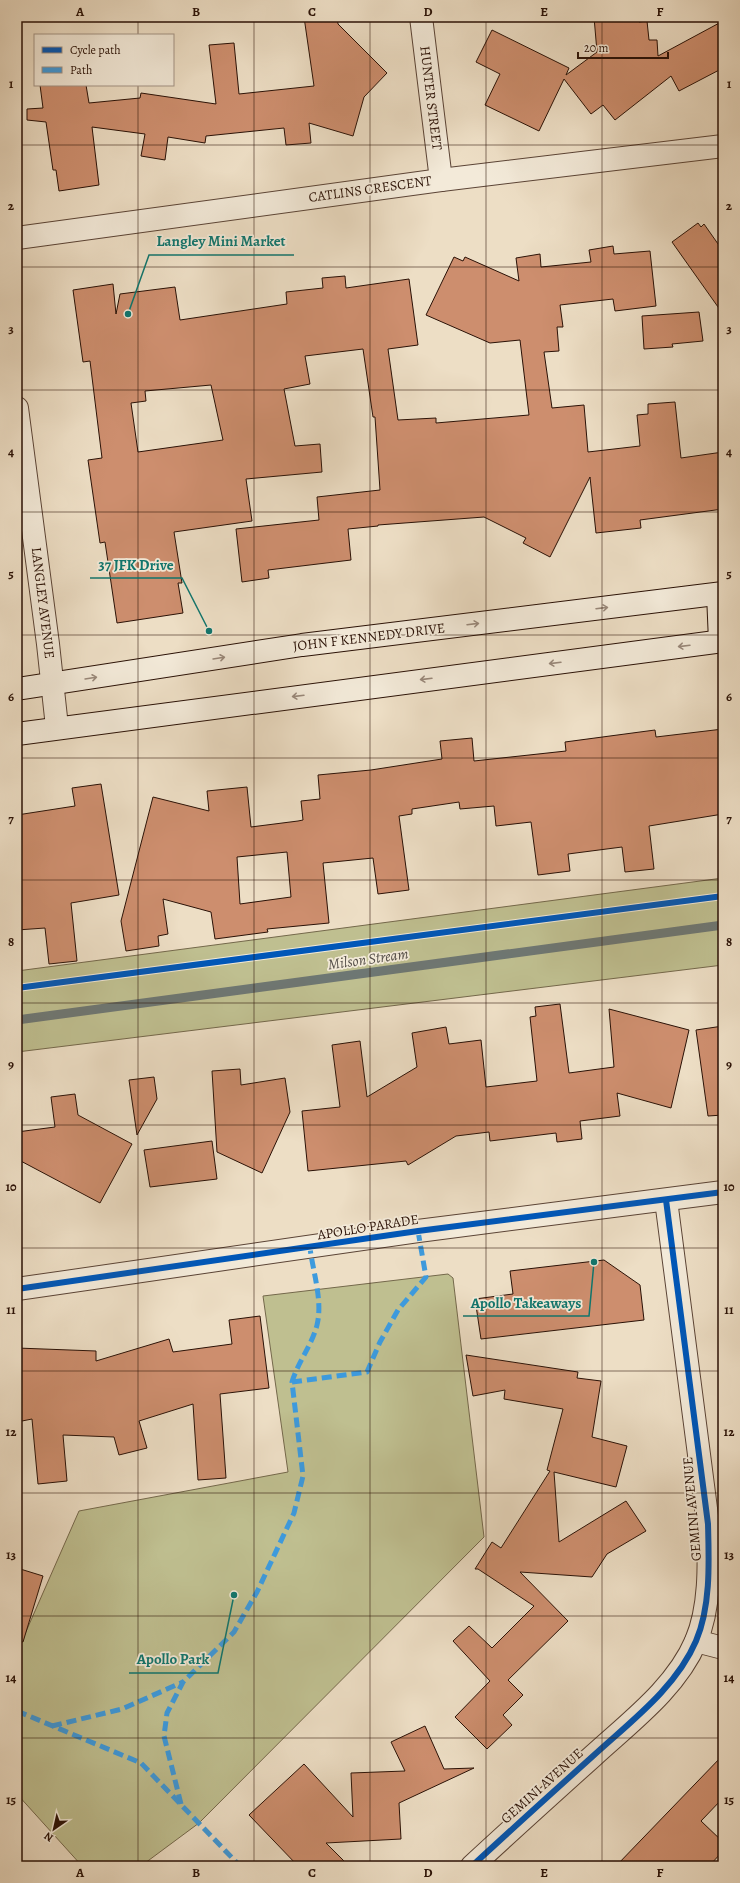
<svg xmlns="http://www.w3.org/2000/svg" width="740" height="1883" viewBox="0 0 740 1883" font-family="Alegreya,serif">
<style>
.green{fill:#bfbf90;stroke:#74684b}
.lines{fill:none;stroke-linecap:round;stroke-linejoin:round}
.stream{stroke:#6e7773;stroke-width:9}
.building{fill:#cd8e6e;stroke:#2a1106;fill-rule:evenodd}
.street-casing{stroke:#5b4436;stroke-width:24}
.secondary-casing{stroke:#2a1106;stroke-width:24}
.street{stroke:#f3ead9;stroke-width:22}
.secondary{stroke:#f3ead9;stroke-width:22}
.quiet{stroke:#3d9add;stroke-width:5;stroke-dasharray:10 5;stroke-linecap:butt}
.cycleway-casing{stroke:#f3ead9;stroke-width:8}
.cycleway{stroke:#0057b8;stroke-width:6}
.oneway{stroke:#99887a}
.grid{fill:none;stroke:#2a1106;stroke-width:1;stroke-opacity:0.55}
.labels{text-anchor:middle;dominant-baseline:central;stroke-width:3.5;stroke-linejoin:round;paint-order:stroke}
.street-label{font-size:14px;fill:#2a1106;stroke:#f3ead9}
.water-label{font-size:15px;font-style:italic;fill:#524c46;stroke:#f3ead9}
.leader{fill:none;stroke:#0f766e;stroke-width:1.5}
.callout-dot{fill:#0f766e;stroke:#f3ead9;stroke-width:1.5}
.callout-label{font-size:15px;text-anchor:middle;font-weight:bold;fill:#0f766e;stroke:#f3ead9;stroke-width:3.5;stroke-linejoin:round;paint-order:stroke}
.neatline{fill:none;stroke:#2a1106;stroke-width:1.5}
.grid-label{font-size:13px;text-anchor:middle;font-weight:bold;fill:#2a1106}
</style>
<rect width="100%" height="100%" fill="#eddec5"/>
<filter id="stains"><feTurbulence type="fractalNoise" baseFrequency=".005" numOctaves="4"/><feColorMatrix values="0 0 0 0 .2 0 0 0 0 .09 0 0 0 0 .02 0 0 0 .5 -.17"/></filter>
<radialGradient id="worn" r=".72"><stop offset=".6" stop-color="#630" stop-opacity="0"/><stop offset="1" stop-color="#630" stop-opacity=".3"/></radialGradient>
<!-- green -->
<g class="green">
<polygon points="723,878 723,965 17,1052 17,971"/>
<polygon points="448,1274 453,1278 484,1537 199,1823 141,1866 82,1866 17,1794 17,1652 79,1511 288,1472 263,1296"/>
</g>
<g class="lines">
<!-- stream -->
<polyline class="stream" points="17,1020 723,925"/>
</g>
<!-- building -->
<g class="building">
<polygon points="304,17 337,17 338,24 387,73 364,97 353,136 309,123 311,143 286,145 284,128 206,136 205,143 168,137 165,160 141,156 145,134 92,127 99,185 59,191 56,170 53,170 46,122 27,120 27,109 43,108 40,85 86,85 89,103 140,98 141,93 216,104 209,45 234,43 239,94 314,86"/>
<polygon points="594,17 639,17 639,22 647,21 649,40 657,40 658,56 723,21 723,68 679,91 671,76 615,120 603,105 591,114 564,79 539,131 485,105 500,74 476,62 492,30 569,68 566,75 597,52"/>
<polygon points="698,223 701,227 704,224 723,251 723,314 672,242"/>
<path d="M 613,246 L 614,254 L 650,251 L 656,306 L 615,311 L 613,299 L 560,305 L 563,327 L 557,327 L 559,351 L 544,352 L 552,408 L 584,405 L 588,452 L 640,446 L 637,415 L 648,414 L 648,404 L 675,402 L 681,458 L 723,452 L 723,509 L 640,520 L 641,528 L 596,533 L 590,477 L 550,557 L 523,543 L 526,538 L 484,517 L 378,525 L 378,526 L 348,529 L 351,560 L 268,570 L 269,578 L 242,582 L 236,529 L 319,520 L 317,497 L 380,490 L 375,417 L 373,417 L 363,349 L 305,356 L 310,384 L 284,389 L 295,446 L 320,444 L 322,472 L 246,479 L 252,521 L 174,532 L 182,583 L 178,583 L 183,613 L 117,623 L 105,542 L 100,543 L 88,460 L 102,458 L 90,361 L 83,362 L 73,290 L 113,284 L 116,314 L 120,294 L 175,287 L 180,320 L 287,304 L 286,292 L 323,288 L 322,278 L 345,276 L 346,288 L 409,279 L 418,345 L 388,349 L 398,420 L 436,418 L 436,423 L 529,415 L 520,340 L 490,343 L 426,315 L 454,257 L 463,261 L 465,257 L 519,281 L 516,258 L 540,254 L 541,267 L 591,262 L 589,250 ZM 211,385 L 223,440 L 138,452 L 131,403 L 146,401 L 145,391 Z"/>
<polygon points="699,312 703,341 672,344 673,347 644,349 642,316"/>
<path d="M 723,729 L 723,814 L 649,826 L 654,869 L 625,872 L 622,847 L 568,854 L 570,871 L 538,875 L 531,822 L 496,826 L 494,806 L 460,809 L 459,802 L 412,809 L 412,814 L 399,816 L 409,890 L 378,894 L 373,858 L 323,863 L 329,923 L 267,929 L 268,932 L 215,939 L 211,912 L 163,899 L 168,934 L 158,936 L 159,946 L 126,951 L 121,921 L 153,797 L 209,811 L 207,791 L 247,787 L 251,827 L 298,821 L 303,820 L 301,801 L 320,799 L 318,775 L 371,770 L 442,759 L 440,741 L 472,738 L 474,761 L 566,751 L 565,742 L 655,730 L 656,737 ZM 287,852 L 291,897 L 240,904 L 237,857 Z"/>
<polygon points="101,784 119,895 71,903 77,961 49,964 45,928 17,930 17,815 75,806 72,788"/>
<polygon points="560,1004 569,1073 614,1067 609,1009 689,1030 671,1108 617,1093 620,1116 580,1121 582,1139 557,1142 556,1133 490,1141 489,1132 456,1136 408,1165 406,1161 308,1171 302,1111 340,1107 332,1045 360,1041 367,1097 417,1067 412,1033 446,1027 449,1044 481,1040 486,1087 537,1081 530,1017 536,1016 535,1007"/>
<polygon points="723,1026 723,1115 708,1116 696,1030"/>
<polygon points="240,1069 241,1085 285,1078 290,1112 262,1173 217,1152 212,1071"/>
<polygon points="154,1077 157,1099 137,1135 129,1080"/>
<polygon points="75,1094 78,1115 132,1144 100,1203 17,1159 17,1132 55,1127 51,1097"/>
<polygon points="212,1141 217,1179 150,1187 144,1150"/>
<polygon points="604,1260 640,1285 644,1320 481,1339 475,1299 513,1294 510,1271"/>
<polygon points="260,1316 269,1388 220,1394 226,1478 198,1480 193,1404 139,1421 147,1448 119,1455 114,1437 63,1435 67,1481 38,1484 32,1419 17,1422 17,1348 96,1351 96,1361 169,1339 173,1352 232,1344 229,1320"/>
<polygon points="466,1355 578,1372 577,1378 601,1381 592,1437 627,1446 616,1487 554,1472 559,1542 626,1501 646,1531 607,1554 592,1577 520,1572 568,1621 508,1680 523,1695 503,1715 512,1725 487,1749 455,1717 490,1681 453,1641 469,1626 492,1648 534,1606 478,1569 475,1569 492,1542 501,1548 550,1471 547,1470 563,1409 504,1399 505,1390 473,1396"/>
<polygon points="17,1568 43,1576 23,1642 17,1641"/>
<polygon points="425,1726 444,1769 474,1768 399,1803 401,1839 326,1843 349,1866 298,1866 249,1815 304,1764 353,1817 351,1773 405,1771 391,1742"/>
<polygon points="723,1755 723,1798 701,1821 723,1842 723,1851 709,1866 616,1866"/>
</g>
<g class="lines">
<defs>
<g id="street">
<polyline points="421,17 441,180"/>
<polyline points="17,238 441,180 723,146"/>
<polyline points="17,408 48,644 57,727"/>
<polyline points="17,1289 418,1231 723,1192"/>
<polyline points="696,1641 723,1648"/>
<path d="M 472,1866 C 512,1829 553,1792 593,1756 C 630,1722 676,1688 696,1641 C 711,1606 709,1561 708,1524 L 666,1200"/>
</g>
<g id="secondary">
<polyline points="718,594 720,641"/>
<polyline points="17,689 302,645 723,593"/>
<polyline points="17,734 723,641"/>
</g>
</defs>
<!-- street casing -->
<use href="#street" class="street-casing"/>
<!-- secondary casing -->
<use href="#secondary" class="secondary-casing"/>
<!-- street -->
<use href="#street" class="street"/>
<!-- secondary -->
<use href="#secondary" class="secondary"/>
<!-- quiet -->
<g class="quiet">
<polyline points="292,1382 367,1372 380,1342 398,1310 426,1277 418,1231"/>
<polyline points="17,1711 141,1763 240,1866"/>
<polyline points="52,1726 122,1709 183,1682"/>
<path d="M 181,1804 L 164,1736 L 167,1713 L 183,1682 L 234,1632 L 257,1592 L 294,1513 L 303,1476 L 292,1382 C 298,1362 312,1345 317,1325 C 323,1301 313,1272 310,1248"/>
</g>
<defs>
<g id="cycleway">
<polyline points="17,988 723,896"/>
<polyline points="17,1289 418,1231 723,1192"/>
<path d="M 472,1866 C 512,1829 553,1792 593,1756 C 630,1722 676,1688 696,1641 C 711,1606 709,1561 708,1524 L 666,1200"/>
</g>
</defs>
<!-- cycleway casing -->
<use href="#cycleway" class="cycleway-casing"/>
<!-- cycleway -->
<use href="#cycleway" class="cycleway"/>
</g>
<!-- one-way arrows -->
<defs><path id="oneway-shaft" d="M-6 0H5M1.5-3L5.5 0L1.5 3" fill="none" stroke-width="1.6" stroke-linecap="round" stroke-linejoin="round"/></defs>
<g class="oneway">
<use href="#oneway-shaft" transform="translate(602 608) rotate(-7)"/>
<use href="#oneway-shaft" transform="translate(473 624) rotate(-7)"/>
<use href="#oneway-shaft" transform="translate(684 646) rotate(173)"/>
<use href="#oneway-shaft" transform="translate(219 658) rotate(-9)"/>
<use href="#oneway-shaft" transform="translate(555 663) rotate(173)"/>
<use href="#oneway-shaft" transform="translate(91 678) rotate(-9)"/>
<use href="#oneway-shaft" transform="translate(426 679) rotate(173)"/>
<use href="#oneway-shaft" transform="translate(298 696) rotate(173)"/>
</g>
<!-- grid -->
<path class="grid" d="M 138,17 L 138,35M 254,17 L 254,1866M 370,17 L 370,1866M 486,17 L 486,1866M 602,17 L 602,1866M 138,85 L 138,1866M 17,145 L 723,145M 17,267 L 723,267M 17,390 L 723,390M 17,512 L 723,512M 17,635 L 723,635M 17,758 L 723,758M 17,880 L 723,880M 17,1003 L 723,1003M 17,1125 L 723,1125M 17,1248 L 723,1248M 17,1371 L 723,1371M 17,1493 L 723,1493M 17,1616 L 723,1616M 17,1738 L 723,1738"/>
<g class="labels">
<!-- street labels -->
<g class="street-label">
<text transform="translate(431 98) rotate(83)">HUNTER STREET</text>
<text transform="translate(370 189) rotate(-8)">CATLINS CRESCENT</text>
<text transform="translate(43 603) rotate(83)">LANGLEY AVENUE</text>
<text transform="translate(369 637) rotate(-7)">JOHN F KENNEDY DRIVE</text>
<text transform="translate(368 1227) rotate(-9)">APOLLO PARADE</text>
<text transform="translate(692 1509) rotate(-95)">GEMINI AVENUE</text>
<text transform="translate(542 1786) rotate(-42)">GEMINI AVENUE</text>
</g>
<!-- water labels -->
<g class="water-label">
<text transform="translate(368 959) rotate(-8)">Milson Stream</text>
</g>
</g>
<!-- callouts -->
<path class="leader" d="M128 314L149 255H294M209 631L182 578H90M594 1262L589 1316H463M234 1595L218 1673H129"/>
<g class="callout-dot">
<circle cx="128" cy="314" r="4"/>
<circle cx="209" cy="631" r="4"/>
<circle cx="594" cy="1262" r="4"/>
<circle cx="234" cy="1595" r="4"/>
</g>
<g class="callout-label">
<text x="221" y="246">Langley Mini Market</text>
<text x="136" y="570">37 JFK Drive</text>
<text x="526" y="1308">Apollo Takeaways</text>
<text x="173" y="1664">Apollo Park</text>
</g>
<!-- margin -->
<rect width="740" height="1883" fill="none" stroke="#eddec5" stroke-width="44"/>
<!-- legend -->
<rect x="34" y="34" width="140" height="52" fill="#f3ead9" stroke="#a39385"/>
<rect x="42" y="47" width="20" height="6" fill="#0057b8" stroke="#a39385"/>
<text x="70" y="54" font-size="12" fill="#2a1106">Cycle path</text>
<rect x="42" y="67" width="20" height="6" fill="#3d9add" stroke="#a39385"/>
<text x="70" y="74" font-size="12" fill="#2a1106">Path</text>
<!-- north arrow -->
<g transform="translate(54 1829) rotate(214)" stroke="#f3ead9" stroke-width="3" paint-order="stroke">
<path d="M0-3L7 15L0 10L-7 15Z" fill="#2a1106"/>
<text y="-6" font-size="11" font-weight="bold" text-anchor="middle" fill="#2a1106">N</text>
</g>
<!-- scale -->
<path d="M578 52v6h90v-6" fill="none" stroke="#2a1106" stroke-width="2"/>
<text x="584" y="52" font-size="12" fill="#2a1106" stroke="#f3ead9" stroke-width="3" paint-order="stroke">20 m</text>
<rect x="22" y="22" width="696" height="1839" class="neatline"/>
<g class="grid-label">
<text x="80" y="16">A</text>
<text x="196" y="16">B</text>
<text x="312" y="16">C</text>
<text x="428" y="16">D</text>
<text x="544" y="16">E</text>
<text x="660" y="16">F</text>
<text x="11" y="88">1</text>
<text x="729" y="88">1</text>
<text x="11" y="210">2</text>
<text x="729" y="210">2</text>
<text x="11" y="333">3</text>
<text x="729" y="333">3</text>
<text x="11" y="456">4</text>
<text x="729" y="456">4</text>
<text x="11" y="578">5</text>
<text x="729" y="578">5</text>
<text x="11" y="701">6</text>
<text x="729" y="701">6</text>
<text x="11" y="823">7</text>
<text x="729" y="823">7</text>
<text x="11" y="946">8</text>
<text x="729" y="946">8</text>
<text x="11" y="1069">9</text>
<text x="729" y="1069">9</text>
<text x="11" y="1191">10</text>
<text x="729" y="1191">10</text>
<text x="11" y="1314">11</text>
<text x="729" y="1314">11</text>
<text x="11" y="1436">12</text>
<text x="729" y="1436">12</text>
<text x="11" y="1559">13</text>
<text x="729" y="1559">13</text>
<text x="11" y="1682">14</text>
<text x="729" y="1682">14</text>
<text x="11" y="1804">15</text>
<text x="729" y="1804">15</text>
<text x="80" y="1877">A</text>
<text x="196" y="1877">B</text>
<text x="312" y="1877">C</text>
<text x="428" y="1877">D</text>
<text x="544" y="1877">E</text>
<text x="660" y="1877">F</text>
</g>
<rect width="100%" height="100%" filter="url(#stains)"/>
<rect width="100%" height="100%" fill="url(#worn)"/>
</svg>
